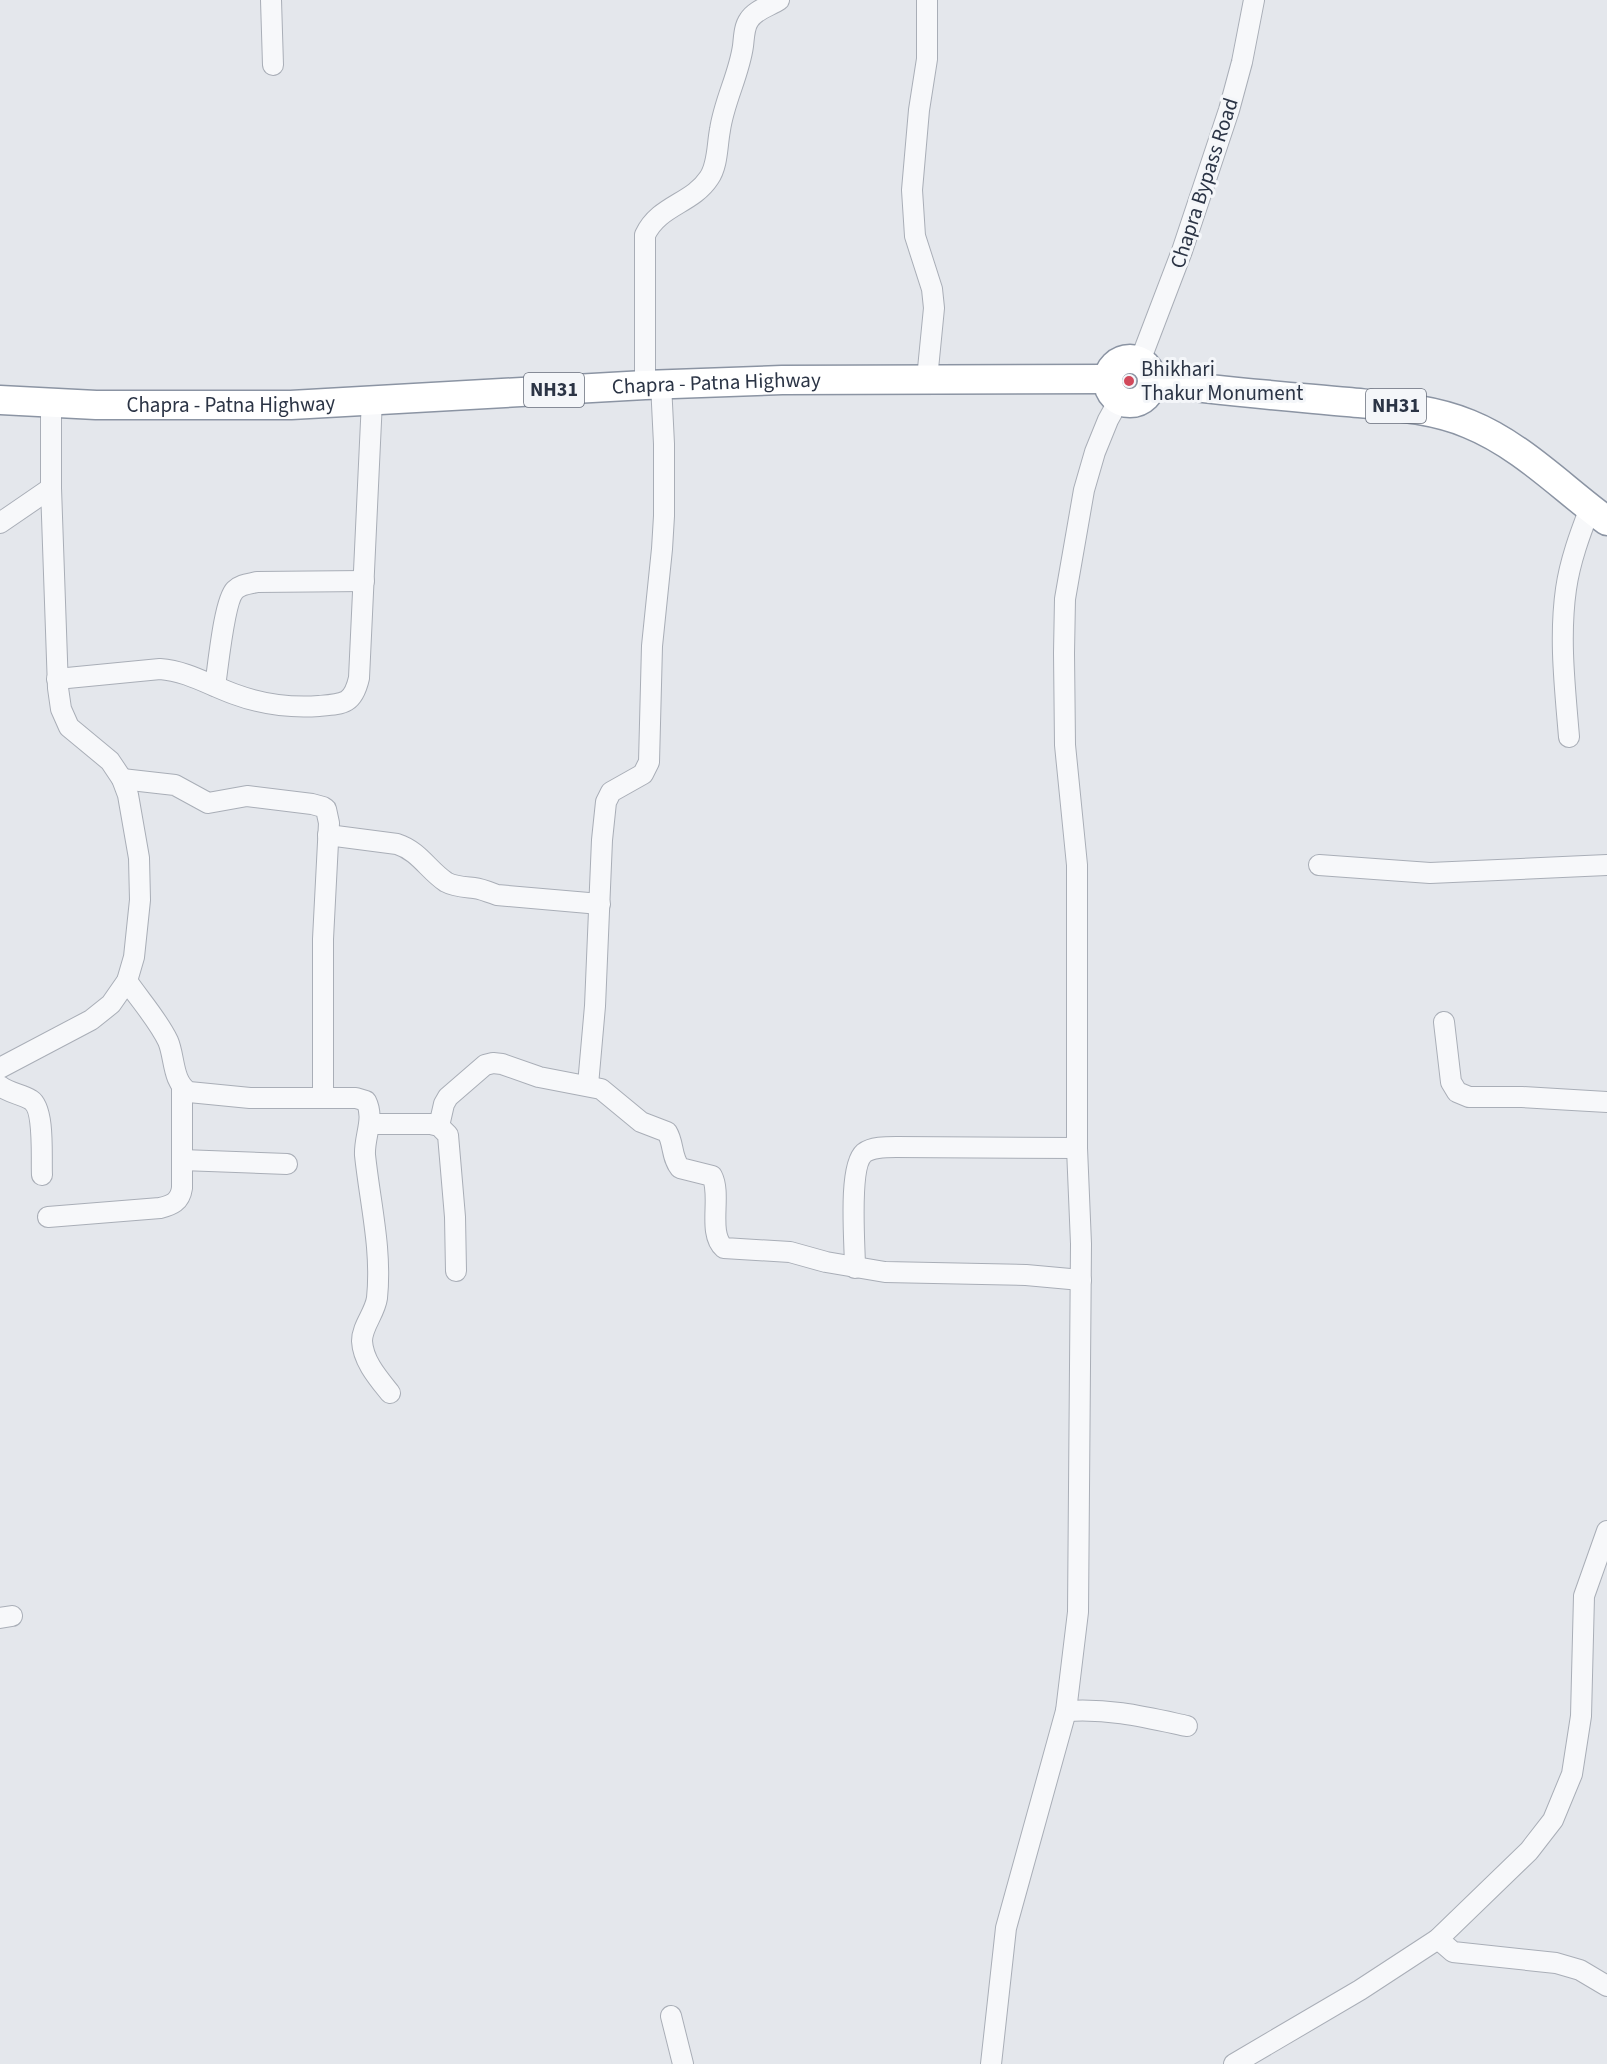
<svg xmlns="http://www.w3.org/2000/svg" width="1607" height="2064" viewBox="0 0 1607 2064" font-family="'Source Sans 3',sans-serif">
<style>
.lines{fill:none;stroke-linecap:round;stroke-linejoin:round}
.minor-casing{stroke:#a9aeb7;stroke-width:22}
.highway-casing{stroke:#8b94a3;stroke-width:31}
.minor{stroke:#f7f8fa;stroke-width:20}
.highway{stroke:#fff;stroke-width:28}
.poi-dot{fill:#d1495b;stroke:#f4f6f9;stroke-width:2}
.labels{text-anchor:middle;dominant-baseline:central;stroke-width:6;stroke-linejoin:round;paint-order:stroke}
.shield{fill:#f4f6f9;stroke:#676e7b;stroke-width:1.5}
.shield-label{font-size:20px;font-weight:bold;fill:#2b3445}
.street-label{font-size:21px;fill:#2b3445;stroke:#f4f6f9}
.poi-label{font-size:21px;fill:#2b3445;stroke:#f4f6f9;text-anchor:start}
</style>
<rect width="100%" height="100%" fill="#e4e7ec"/>
<g class="lines">
<defs>
<g id="minor">
<polyline points="271,0 273,65"/>
<polyline points="1140,361 1182,251 1229,110 1242,62 1254,0"/>
<polyline points="927,379 934,308 932,289 915,236 912,190 919,110 927,59 927,0"/>
<path d="M 645,385 L 645,235 C 659,205 692,204 709,178 C 718,165 717,145 720,130 C 724,101 739,75 743,46 C 744,38 744,27 749,20 C 755,10 770,6 779,0"/>
<polyline points="0,523 51,488"/>
<path d="M 57,679 L 160,669 C 187,671 209,685 234,694 C 261,704 291,708 319,706 C 344,704 353,704 359,678 L 372,400"/>
<path d="M 215,686 C 218,668 224,601 235,590 C 241,584 249,584 257,582 L 364,581"/>
<path d="M 1569,737 C 1565,688 1559,638 1566,589 C 1570,561 1580,534 1590,508"/>
<polyline points="122,779 175,785 208,803 247,796 312,804 323,807 326,809 329,823 323,939 323,1098"/>
<path d="M 328,835 L 397,844 C 419,851 428,870 446,882 C 455,887 465,887 474,888 C 482,889 489,892 497,895 L 600,904"/>
<polyline points="1319,865 1430,873 1607,865"/>
<path d="M 127,981 C 140,1000 158,1020 168,1041 C 175,1057 172,1082 189,1092 L 250,1098 L 356,1098 L 366,1101 C 375,1119 364,1136 365,1155 C 370,1203 382,1249 377,1298 C 375,1313 362,1326 362,1341 C 363,1361 378,1378 390,1393"/>
<polyline points="1444,1022 1451,1082 1457,1092 1469,1097 1522,1097 1607,1102"/>
<polyline points="0,1068 91,1020 111,1004 127,981 134,957 140,900 139,858 128,795 122,779 110,761 69,727 61,709 58,688 51,488 51,403"/>
<polyline points="588,1085 595,1006 602,840 606,802 611,792 643,774 649,762 652,646 662,549 664,516 664,444 661,384"/>
<path d="M 0,1086 C 9,1093 21,1094 31,1100 C 45,1109 41,1159 42,1175"/>
<polyline points="370,1124 431,1124 439,1126 448,1135 455,1217 456,1271"/>
<path d="M 439,1126 L 444,1104 L 448,1097 L 485,1065 L 493,1063 L 502,1064 L 539,1077 L 601,1089 L 641,1122 L 667,1132 C 674,1143 671,1157 680,1168 L 712,1176 C 722,1195 707,1233 724,1248 L 790,1252 L 826,1262 L 885,1272 L 1026,1275 L 1081,1280"/>
<polyline points="182,1160 287,1164"/>
<path d="M 48,1217 L 160,1208 C 172,1205 180,1202 182,1188 L 182,1088"/>
<path d="M 855,1268 C 855,1245 848,1167 864,1153 C 872,1147 886,1147 896,1147 L 1077,1148"/>
<polyline points="0,1618 12,1616"/>
<path d="M 1066,1711 C 1109,1708 1145,1717 1187,1726"/>
<polyline points="1438,1939 1453,1952 1556,1963 1580,1970 1607,1986"/>
<polyline points="671,2016 683,2064"/>
<polyline points="991,2064 1006,1928 1066,1711 1078,1612 1081,1244 1077,1148 1077,865 1065,745 1064,653 1065,599 1084,490 1095,452 1108,420 1119,400"/>
<polyline points="1234,2064 1360,1990 1438,1939 1529,1851 1553,1820 1572,1774 1581,1716 1584,1596 1607,1531"/>
</g>
<g id="highway">
<circle cx="1130" cy="381" r="22"/>
<path d="M 1152,382 C 1217,391 1282,396 1348,402 C 1388,406 1431,408 1469,424 C 1521,445 1562,488 1607,521"/>
<path id="s1" d="M 0,400 L 96,405 L 291,405 L 645,385 L 782,380 L 1108,379"/>
</g>
</defs>
<!-- minor casing -->
<use href="#minor" class="minor-casing"/>
<!-- highway casing -->
<use href="#highway" class="highway-casing"/>
<!-- minor -->
<use href="#minor" class="minor"/>
<!-- highway -->
<use href="#highway" class="highway"/>
</g>
<!-- markers -->
<circle class="poi-dot" cx="1129" cy="381" r="6"/>
<g class="labels">
<!-- shield labels -->
<g class="shield">
<rect x="524" y="373" width="60" height="34" rx="4.5"/>
<rect x="1366" y="389" width="60" height="34" rx="4.5"/>
</g>
<g class="shield-label">
<text x="554" y="390">NH31</text>
<text x="1396" y="406">NH31</text>
</g>
<!-- street labels -->
<g class="street-label">
<text transform="translate(1204 183) rotate(-72)">Chapra Bypass Road</text>
<text stroke="none"><textPath href="#s1" startOffset="717">Chapra - Patna Highway</textPath></text>
<text stroke="none"><textPath href="#s1" startOffset="231">Chapra - Patna Highway</textPath></text>
</g>
<!-- poi labels -->
<g class="poi-label">
<text x="1141" y="369">Bhikhari<tspan x="1141" dy="24">Thakur Monument</tspan></text>
</g>
</g>
</svg>
